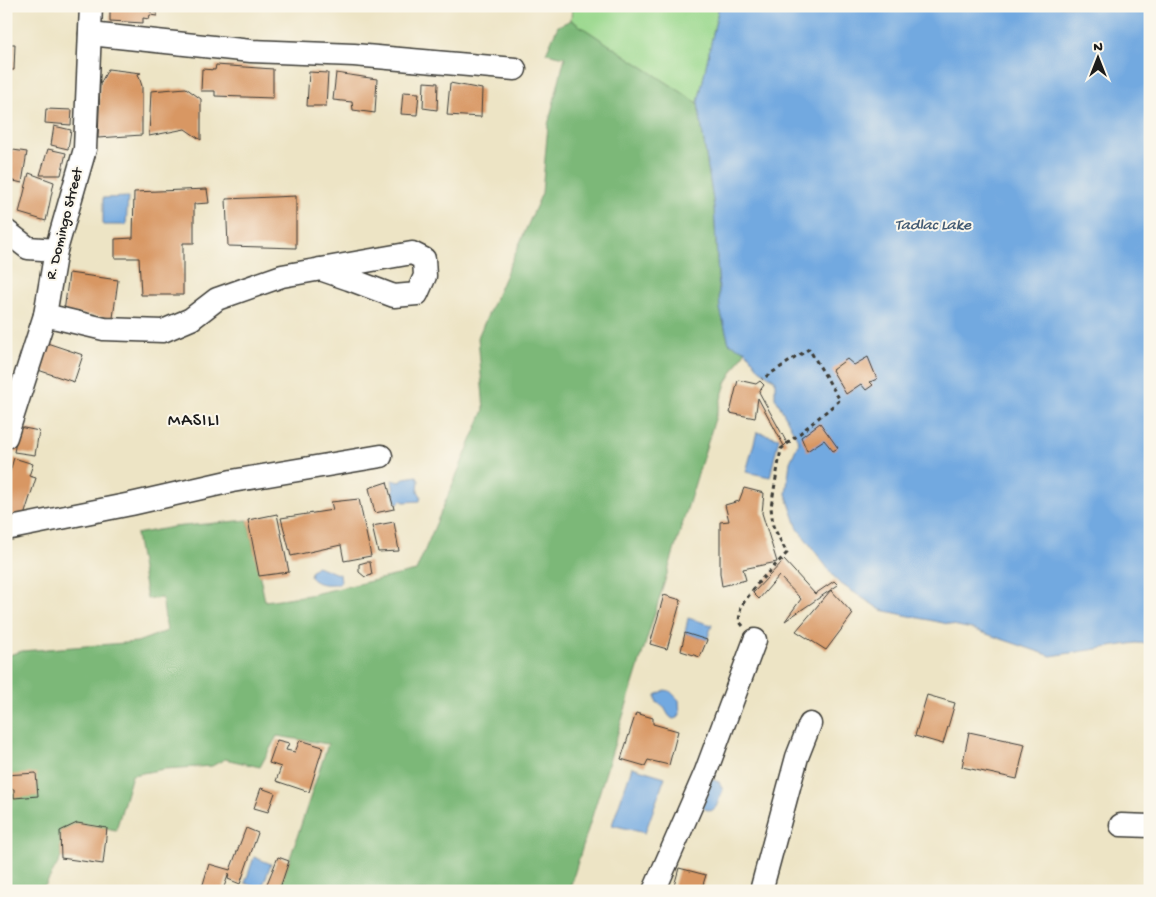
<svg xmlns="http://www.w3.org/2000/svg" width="1156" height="897" viewBox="0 0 1156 897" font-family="'Gochi Hand',sans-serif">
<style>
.green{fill:#9ad88d;stroke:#5b7a54}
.forest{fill:#7bb878;stroke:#4c6a4a}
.water{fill:#72a9e0;stroke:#47627e}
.building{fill:#d89763}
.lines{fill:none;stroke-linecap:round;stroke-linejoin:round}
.minor-casing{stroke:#3b3a35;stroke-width:25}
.path{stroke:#3b3a35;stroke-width:3;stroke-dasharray:4 4;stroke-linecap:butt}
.minor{stroke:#fff;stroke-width:22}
.labels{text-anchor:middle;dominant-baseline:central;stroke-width:4;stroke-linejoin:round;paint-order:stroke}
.street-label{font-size:15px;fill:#1c1c1c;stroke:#fbf7ec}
.water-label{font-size:16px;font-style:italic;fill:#435b74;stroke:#fbf7ec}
.quarter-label{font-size:18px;letter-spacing:1px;fill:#1c1c1c;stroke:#fbf7ec}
</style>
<rect width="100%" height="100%" fill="#fbf7ec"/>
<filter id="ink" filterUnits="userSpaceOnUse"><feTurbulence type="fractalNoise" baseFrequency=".02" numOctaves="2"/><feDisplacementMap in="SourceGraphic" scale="10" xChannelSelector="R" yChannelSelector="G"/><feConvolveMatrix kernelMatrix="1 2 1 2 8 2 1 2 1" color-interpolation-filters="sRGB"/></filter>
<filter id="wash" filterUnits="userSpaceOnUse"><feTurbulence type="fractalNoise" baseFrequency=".0096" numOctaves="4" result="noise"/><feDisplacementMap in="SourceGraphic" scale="20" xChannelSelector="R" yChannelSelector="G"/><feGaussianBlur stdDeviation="1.12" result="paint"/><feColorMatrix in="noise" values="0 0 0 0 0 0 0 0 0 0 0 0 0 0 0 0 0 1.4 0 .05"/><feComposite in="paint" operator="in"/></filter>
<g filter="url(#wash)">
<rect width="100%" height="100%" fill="#ede4c5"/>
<!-- green -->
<polygon class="green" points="572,6 719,6 698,103 571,20"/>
<!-- forest -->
<polygon class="forest" points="571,20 698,103 714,207 720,309 729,343 746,350 726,383 569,891 279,891 328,744 277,736 260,767 225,759 212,766 164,769 132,775 116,830 78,823 60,831 61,858 45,886 16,889 16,891 6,891 6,656 22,651 137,642 167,631 162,598 147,599 136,534 173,527 248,520 265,601 309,595 416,571 484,410 478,337 542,193 548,125 565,57 546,53 558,26"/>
<!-- water -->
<g class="water">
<polygon points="719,6 1150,6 1150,644 1136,643 1051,656 972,629 881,610 838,582 798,529 786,494 790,462 799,442 775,397 775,380 759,369 746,351 729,343 720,309 714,207 698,103"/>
<polygon points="128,197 126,225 103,225 103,198"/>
<polygon points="757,432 779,438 770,477 746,472"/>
<path d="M 417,476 L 419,481 L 418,491 L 421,496 L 420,501 L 404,502 L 401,500 L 397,504 C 393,496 394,488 392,480 L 401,482 L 404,478 Z"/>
<path d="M 316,566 C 324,568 332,572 340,575 L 341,581 L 339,584 C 327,584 318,586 310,577 L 311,571 Z"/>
<polygon points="688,618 712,625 707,640 685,633"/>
<path d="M 665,690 L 670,691 L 679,700 L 680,714 L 678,718 L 673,719 C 665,715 667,705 657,703 L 656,699 L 656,695 Z"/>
<polygon points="632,767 665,777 645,833 612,825"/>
<polygon points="711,779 719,782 723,790 716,807 711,811 702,808"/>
<polygon points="254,857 271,864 262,888 245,883"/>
</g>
<g id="blocks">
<!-- building -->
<g class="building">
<polygon points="110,6 151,6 150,12 157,13 157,16 150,15 149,19 143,18 143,23 110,21"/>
<polygon points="6,44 15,44 14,70 6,70"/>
<polygon points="216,65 273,69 273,98 215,96 215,91 201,91 202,69 215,70"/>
<polygon points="108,69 141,73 138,74 142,86 142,135 98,138 100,84"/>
<polygon points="309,72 328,73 326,106 307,106"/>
<polygon points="336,73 377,79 375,113 353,110 352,102 333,100"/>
<polygon points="424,82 438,83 437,110 423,108"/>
<polygon points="450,83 482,89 481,117 447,115"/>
<polygon points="186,88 201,99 201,140 185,129 149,136 151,91"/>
<polygon points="403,92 419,93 417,115 401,114"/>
<polygon points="46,109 72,110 71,125 45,123"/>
<polygon points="54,126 71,130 68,149 51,145"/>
<polygon points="6,149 27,152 22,183 6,179"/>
<polygon points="48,149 66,153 61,175 40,175"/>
<polygon points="29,173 54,182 46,221 19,213"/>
<polygon points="207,189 209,203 194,204 194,243 183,243 183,295 141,295 139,258 115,258 115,239 133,238 134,192"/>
<polygon points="296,196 296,248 228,246 226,199"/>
<polygon points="69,273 118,280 113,318 64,312"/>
<polygon points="47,343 83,355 74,382 38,370"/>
<polygon points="868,357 877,379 870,382 873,385 866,390 861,384 846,394 832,370 847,359 854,365"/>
<polygon points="738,380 756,384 760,381 764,385 759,392 787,443 784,446 758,398 755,418 730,413"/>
<polygon points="820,423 838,448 833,451 824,440 807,451 801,437"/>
<polygon points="19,427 39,431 35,455 14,452"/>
<polygon points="14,458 33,464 29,476 36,478 23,519 6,514 6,484"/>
<polygon points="387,482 394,509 375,513 369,488"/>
<polygon points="744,488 764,493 762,513 777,562 743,569 746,580 722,586 720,573 720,522 729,521 725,505 739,501"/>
<polygon points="359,499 371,556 344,561 341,545 291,556 281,518 333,510 331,502"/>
<polygon points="277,514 289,572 259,576 248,520"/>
<polygon points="394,522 399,551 378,552 372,526"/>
<polygon points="784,560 815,594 834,581 838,585 785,621 801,599 779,576 759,599 753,593"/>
<polygon points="366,562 370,562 372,575 365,577 359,572 359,564"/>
<polygon points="831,590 853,614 826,650 796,631"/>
<polygon points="664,595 681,600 667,649 650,644"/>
<polygon points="685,633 707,640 700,657 681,651"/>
<polygon points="927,695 955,703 943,744 915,736"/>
<polygon points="636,713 653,718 653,724 678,731 669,765 648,760 645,766 621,759"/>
<polygon points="969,732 1025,744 1017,779 962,767"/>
<polygon points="277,740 289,743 286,750 295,752 300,740 323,747 309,792 276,781 281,767 269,763"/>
<polygon points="36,773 38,796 14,798 14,789 6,789 6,775"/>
<polygon points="261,788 275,793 268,812 254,808"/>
<polygon points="77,823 107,828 103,864 61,858 60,831"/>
<polygon points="246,828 258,833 240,884 228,879 229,873 224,887 228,891 201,891 209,864 230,870"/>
<polygon points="278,857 289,861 279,891 264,891"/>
<polygon points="679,868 706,875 701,891 692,891 674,886"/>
<polygon points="45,886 45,891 16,891 16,889"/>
</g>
</g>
</g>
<g filter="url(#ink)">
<use href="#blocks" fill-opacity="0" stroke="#3b3a35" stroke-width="1"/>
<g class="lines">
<defs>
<g id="minor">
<polyline points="90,34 251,51 354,55 515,69"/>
<polyline points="6,231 28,248 56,250"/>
<polyline points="45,315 104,329 163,331 191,319 217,299 282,276 412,253 424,259 425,276 417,294 394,296 349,279 320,269"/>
<polyline points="6,437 45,315 56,250 85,149 91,6"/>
<polyline points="6,529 131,504 232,481 381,456"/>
<polyline points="1121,825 1150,826"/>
<polyline points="654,891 705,774 755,640"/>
<polyline points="761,891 797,757 810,724"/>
</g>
</defs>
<!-- minor casing -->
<use href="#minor" class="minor-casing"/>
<!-- path -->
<polyline class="path" points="743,626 739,621 741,606 758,583 787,553 773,526 771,507 781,449 840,400 809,349 762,379"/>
<!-- minor -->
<use href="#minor" class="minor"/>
</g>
</g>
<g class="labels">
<!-- street labels -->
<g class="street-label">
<text transform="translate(65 224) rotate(-76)">R. Domingo Street</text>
</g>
<!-- water labels -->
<g class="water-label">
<text x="933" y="226">Tadlac Lake</text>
</g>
<!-- quarter labels -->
<g class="quarter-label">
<text x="194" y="421">MASILI</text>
</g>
</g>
<!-- margin -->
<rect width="1156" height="897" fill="none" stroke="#fbf7ec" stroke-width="25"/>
<!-- north arrow -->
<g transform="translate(1098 58)" stroke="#fbf7ec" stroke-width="4" paint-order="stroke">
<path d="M0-4L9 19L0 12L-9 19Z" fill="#1c1c1c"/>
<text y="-8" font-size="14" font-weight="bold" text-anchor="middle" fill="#1c1c1c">N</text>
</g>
</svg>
